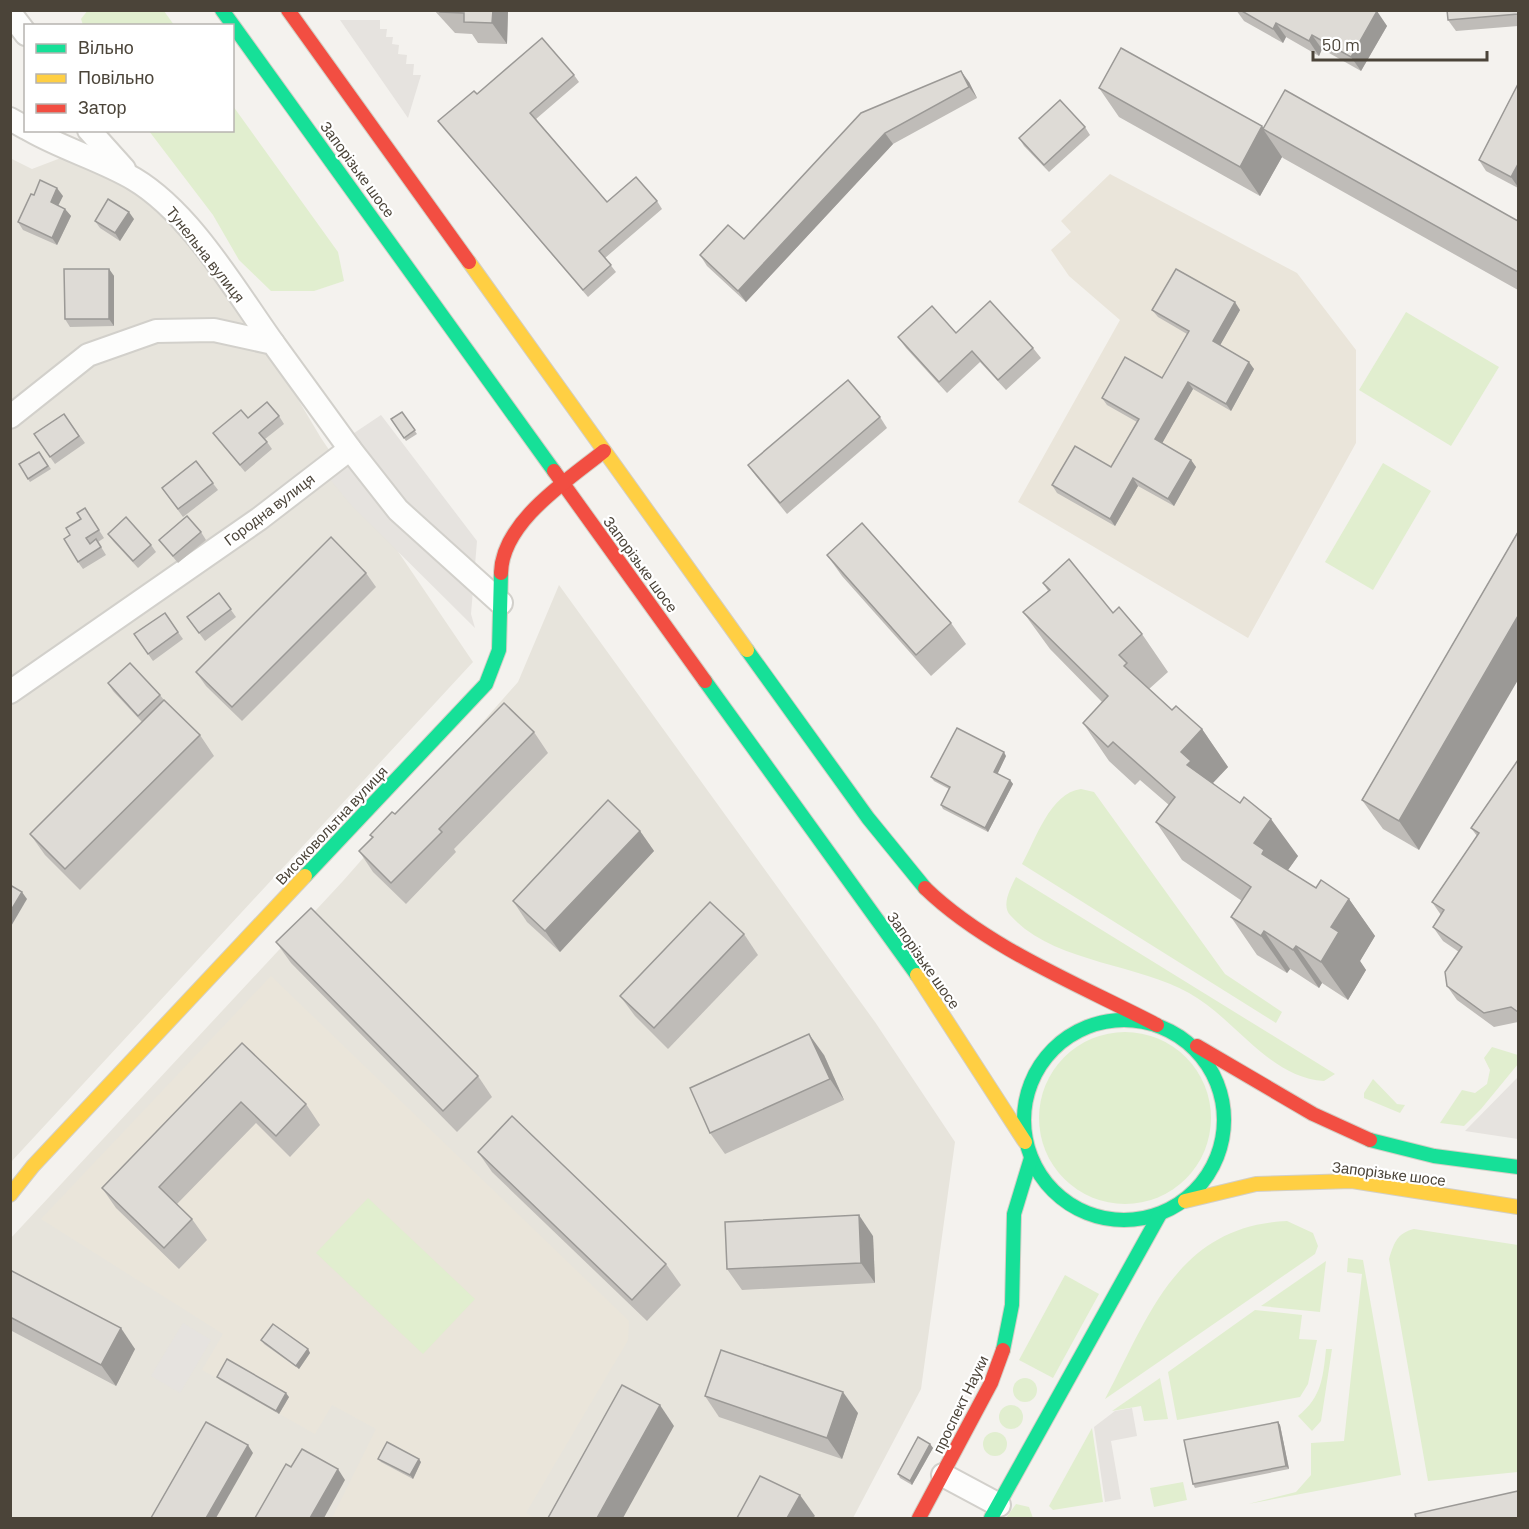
<svg xmlns="http://www.w3.org/2000/svg" width="1529" height="1529" viewBox="0 0 1529 1529" font-family="Barlow,sans-serif">
<style>
.residential{fill:#e7e4dc}
.education{fill:#eae5da}
.green{fill:#e1eecf}
.parking{fill:#e6e3df}
.lines{fill:none;stroke-linecap:round;stroke-linejoin:round}
.street-casing{stroke:#d2d0cb;stroke-width:26}
.fast-casing{stroke:#d3cfc5;stroke-width:16}
.slow-casing{stroke:#d3cfc5;stroke-width:16}
.jam-casing{stroke:#d3cfc5;stroke-width:16}
.street{stroke:#fdfdfc;stroke-width:22}
.fast{stroke:#16e098;stroke-width:14}
.slow{stroke:#ffcf43;stroke-width:14}
.jam{stroke:#f24e42;stroke-width:14}
.wall{fill:#bfbcb8}
.shaded-wall{fill:#9b9996}
.building{fill:#dedbd6;stroke:#9b9996;stroke-width:1.5}
.labels{text-anchor:middle;dominant-baseline:central;stroke-width:4.5;stroke-linejoin:round;paint-order:stroke}
.street-label{font-size:15px;fill:#4b4439;stroke:#fff}
</style>
<rect width="100%" height="100%" fill="#f4f2ee"/>
<!-- residential -->
<g class="residential">
<polygon points="66,156 133,184 155,203 258,332 321,438 473,662 11,1162 10,158 32,169"/>
<polygon points="559,585 875,1022 955,1142 921,1389 853,1518 11,1518 10,1239 343,881 518,682"/>
</g>
<!-- education -->
<g class="education">
<polygon points="1110,174 1297,273 1356,350 1356,443 1248,638 1018,502 1120,320 1069,276 1051,250 1071,232 1061,221"/>
<polygon points="271,976 629,1321 628,1340 526,1513 535,1518 332,1518 376,1429 332,1405 315,1434 202,1370 223,1334 41,1219"/>
</g>
<!-- green -->
<g class="green">
<polygon points="88,10 164,11 174,25 83,25 81,19"/>
<polygon points="233,106 338,252 344,281 314,291 271,291 239,260 213,215 149,131 232,130"/>
<polygon points="1406,312 1499,367 1451,446 1359,390"/>
<polygon points="1383,463 1431,491 1373,590 1325,562"/>
<path d="M 1081,789 L 1094,792 L 1225,974 L 1282,1012 L 1276,1023 L 1022,864 C 1036,839 1050,793 1081,789 Z"/>
<path d="M 1016,877 L 1335,1074 L 1324,1081 C 1268,1077 1236,1019 1189,993 C 1137,963 1053,963 1010,915 C 1001,905 1011,887 1016,877 Z"/>
<circle cx="1125" cy="1118" r="86"/>
<polygon points="1492,1047 1518,1055 1518,1064 1481,1109 1464,1126 1440,1123 1462,1090 1475,1093 1487,1084 1490,1070 1484,1058"/>
<polygon points="1373,1079 1397,1104 1405,1105 1400,1113 1364,1098 1364,1093"/>
<polygon points="368,1198 475,1299 423,1354 316,1253"/>
<path d="M 1287,1221 L 1313,1233 L 1318,1246 L 1315,1254 L 1105,1399 C 1149,1316 1177,1226 1287,1221 Z"/>
<path d="M 1414,1229 L 1518,1245 L 1518,1472 L 1428,1481 L 1389,1259 C 1394,1243 1397,1233 1414,1229 Z"/>
<polygon points="1348,1258 1363,1260 1401,1475 1248,1504 1296,1492 1311,1475 1311,1443 1344,1441 1362,1274 1347,1272"/>
<polygon points="1326,1261 1320,1312 1261,1306"/>
<polygon points="1065,1275 1099,1294 1053,1378 1019,1360"/>
<polygon points="1255,1310 1302,1315 1299,1339 1317,1340 1308,1384 1300,1397 1177,1420 1168,1372"/>
<path d="M 1326,1349 L 1332,1349 L 1321,1421 L 1312,1431 L 1298,1416 C 1322,1397 1323,1377 1326,1349 Z"/>
<circle cx="1025" cy="1390" r="12"/>
<polygon points="1160,1378 1168,1419 1144,1421 1141,1406 1112,1411"/>
<circle cx="1011" cy="1417" r="12"/>
<polygon points="1092,1428 1103,1502 1053,1510 1049,1506"/>
<circle cx="995" cy="1444" r="12"/>
<polygon points="1183,1482 1187,1500 1154,1507 1150,1488"/>
<polygon points="1016,1504 1029,1507 1033,1518 1006,1518"/>
</g>
<!-- parking -->
<g class="parking">
<polygon points="340,20 380,20 380,29 387,29 386,37 393,37 392,44 399,45 398,54 407,55 406,64 414,64 413,75 421,75 408,118"/>
<polygon points="381,415 477,541 471,614 475,628 352,506 314,460"/>
<polygon points="1518,1077 1518,1139 1465,1131"/>
<polygon points="183,1323 211,1340 180,1393 151,1376"/>
<polygon points="1132,1408 1137,1436 1111,1441 1121,1499 1105,1502 1094,1427 1115,1411"/>
</g>
<g class="lines">
<defs>
<g id="street">
<polyline points="10,13 26,34"/>
<polyline points="10,119 26,128"/>
<path d="M 30,130 C 63,149 102,160 134,179 C 191,213 235,290 273,343"/>
<polyline points="89,130 124,169"/>
<polyline points="10,417 88,355 156,331 214,330 273,343 350,449"/>
<polyline points="10,692 259,519 350,449 398,510 501,603"/>
<polyline points="943,1475 999,1505"/>
</g>
<g id="fast">
<polyline points="222,10 554,471"/>
<polyline points="747,650 868,818 925,888"/>
<polyline points="705,681 917,975"/>
<polyline points="305,876 486,684 499,650 501,573"/>
<circle cx="1124" cy="1120" r="100"/>
<polyline points="1370,1140 1434,1156 1518,1167"/>
<polyline points="1003,1350 1012,1305 1014,1214 1031,1158"/>
<polyline points="991,1518 1160,1214"/>
</g>
<g id="slow">
<polyline points="469,262 747,650"/>
<polyline points="917,975 1025,1142"/>
<polyline points="10,1195 33,1166 305,876"/>
<polyline points="1185,1201 1256,1184 1352,1181 1518,1207"/>
</g>
<g id="jam">
<polyline points="288,10 469,262"/>
<polyline points="554,471 705,681"/>
<path d="M 501,573 C 502,522 568,480 604,451"/>
<path d="M 925,888 C 987,948 1080,985 1157,1025"/>
<polyline points="1197,1046 1313,1114 1370,1140"/>
<polyline points="919,1518 991,1383 1003,1350"/>
</g>
</defs>
<!-- street casing -->
<use href="#street" class="street-casing"/>
<!-- fast casing -->
<use href="#fast" class="fast-casing"/>
<!-- slow casing -->
<use href="#slow" class="slow-casing"/>
<!-- jam casing -->
<use href="#jam" class="jam-casing"/>
<!-- street -->
<use href="#street" class="street"/>
<!-- fast -->
<use href="#fast" class="fast"/>
<!-- slow -->
<use href="#slow" class="slow"/>
<!-- jam -->
<use href="#jam" class="jam"/>
</g>
<!-- wall -->
<g class="wall">
<polygon points="434,10 509,10 508,11 507,44 478,43 472,34 455,33"/>
<polygon points="1236,10 1375,10 1387,26 1361,71 1322,49 1319,56 1286,37 1283,43 1244,21"/>
<polygon points="1518,10 1518,26 1456,31 1448,20"/>
<polygon points="574,75 579,82 536,119 607,202 657,201 662,209 605,258 616,272 588,297 444,128 438,121 477,94"/>
<polygon points="969,82 977,98 893,144 746,302 707,266 700,255 744,239 861,113"/>
<polygon points="1518,84 1518,188 1486,171 1479,160"/>
<polygon points="1099,88 1263,128 1518,221 1518,290 1283,158 1282,157 1260,196 1119,117"/>
<polygon points="1085,127 1090,135 1049,172 1024,146 1019,138"/>
<polygon points="34,195 63,196 58,205 65,209 71,216 57,245 23,230 18,222"/>
<polygon points="134,219 120,241 100,228 95,221"/>
<polygon points="109,269 114,276 114,326 70,327 65,319"/>
<polygon points="1152,310 1240,310 1220,345 1254,369 1231,411 1193,389 1162,443 1191,460 1196,467 1174,506 1138,486 1115,526 1057,493 1052,485 1111,467 1137,422 1107,405 1102,398 1162,378 1187,334 1158,317"/>
<polygon points="956,333 1033,348 1041,358 1006,390 980,362 947,393 906,348 898,337"/>
<polygon points="402,412 417,434 406,441 391,419"/>
<polygon points="64,414 85,443 55,464 34,434"/>
<polygon points="279,416 284,424 265,439 272,449 245,472 213,433 248,418"/>
<polygon points="880,417 887,428 787,514 756,476 748,465"/>
<polygon points="39,452 51,469 30,482 19,464"/>
<polygon points="196,461 218,490 183,517 162,488"/>
<polygon points="85,508 104,538 98,542 106,555 83,569 78,562 70,535 81,519"/>
<polygon points="201,532 206,540 178,563 159,540"/>
<polygon points="1518,532 1419,850 1383,829 1362,800"/>
<polygon points="108,534 151,545 156,552 138,568 113,541"/>
<polygon points="827,555 951,623 966,644 931,676 842,576"/>
<polygon points="366,573 376,587 242,721 206,686 196,672"/>
<polygon points="1043,583 1113,613 1142,634 1168,672 1149,689 1172,710 1202,729 1228,767 1213,783 1298,856 1288,870 1316,888 1349,899 1375,936 1360,961 1366,970 1348,1000 1322,983 1319,988 1290,969 1287,973 1257,955 1231,917 1242,901 1182,860 1156,822 1169,805 1140,780 1135,785 1109,761 1083,723 1102,702 1050,649 1023,612 1048,591"/>
<polygon points="219,593 236,617 205,641 187,617"/>
<polygon points="178,632 183,639 153,661 134,634"/>
<polygon points="108,683 160,695 164,700 200,735 214,756 80,890 45,855 30,834 142,722 113,691"/>
<polygon points="534,732 548,753 454,849 456,852 406,904 373,872 359,851 372,838 370,835 395,814"/>
<polygon points="1006,756 997,774 1010,780 1013,784 988,832 943,809 941,805 949,789 934,781 931,777"/>
<polygon points="1518,760 1518,1022 1494,1027 1457,1000 1447,986 1459,952 1443,941 1433,927 1441,915 1432,902 1477,836 1471,828"/>
<polygon points="640,831 654,851 560,952 527,922 513,901"/>
<polygon points="744,934 758,955 668,1049 635,1016 620,996"/>
<polygon points="276,942 478,1076 492,1097 457,1132 291,963"/>
<polygon points="242,1043 306,1104 320,1125 290,1157 256,1123 177,1204 192,1219 207,1240 179,1269 116,1208 102,1188"/>
<polygon points="824,1055 844,1100 725,1154 710,1133"/>
<polygon points="478,1152 666,1264 681,1285 647,1321 492,1172"/>
<polygon points="873,1236 875,1283 742,1290 727,1269"/>
<polygon points="10,1270 135,1349 116,1386 10,1330"/>
<polygon points="261,1340 308,1349 310,1353 299,1369 264,1344"/>
<polygon points="217,1377 289,1397 279,1414 220,1380"/>
<polygon points="705,1396 858,1413 842,1459 719,1417"/>
<polygon points="1278,1422 1280,1425 1289,1469 1195,1488 1193,1484"/>
<polygon points="930,1444 933,1448 912,1485 900,1478 898,1474"/>
<polygon points="378,1459 421,1462 413,1479 381,1462"/>
</g>
<!-- shaded-wall -->
<g class="shaded-wall">
<polygon points="493,10 507,10 508,11 507,44 492,23"/>
<polygon points="1377,11 1387,26 1361,71 1351,57"/>
<polygon points="1276,23 1286,37 1283,43 1273,29"/>
<polygon points="1312,35 1322,49 1319,56 1309,41"/>
<polygon points="961,71 969,82 977,98 969,87"/>
<polygon points="1262,126 1265,130 1263,129 1282,157 1260,196 1240,167"/>
<polygon points="885,133 893,144 746,302 738,291"/>
<polygon points="1518,164 1518,187 1511,177"/>
<polygon points="57,188 63,196 56,210 51,202"/>
<polygon points="65,209 71,216 57,245 52,238"/>
<polygon points="129,212 134,219 120,241 115,233"/>
<polygon points="109,269 114,276 114,326 109,319"/>
<polygon points="1235,302 1240,310 1218,349 1213,341"/>
<polygon points="1249,362 1254,369 1231,411 1226,404"/>
<polygon points="1188,382 1193,389 1160,447 1155,439"/>
<polygon points="1191,460 1196,467 1174,506 1168,499"/>
<polygon points="1133,478 1138,486 1115,526 1110,519"/>
<polygon points="1518,616 1518,680 1419,850 1399,821"/>
<polygon points="1202,729 1228,767 1209,787 1187,765 1181,752"/>
<polygon points="1004,752 1006,756 997,775 994,772"/>
<polygon points="1010,780 1013,784 988,832 985,828"/>
<polygon points="1271,819 1298,856 1283,877 1288,892 1254,843"/>
<polygon points="640,831 654,851 560,952 545,931"/>
<polygon points="22,892 27,899 10,928 10,912"/>
<polygon points="1349,899 1375,936 1360,961 1366,970 1348,1000 1321,962 1331,927"/>
<polygon points="1264,931 1290,969 1287,973 1261,936"/>
<polygon points="1296,946 1322,983 1319,988 1293,950"/>
<polygon points="809,1034 824,1055 844,1100 830,1079"/>
<polygon points="859,1215 873,1236 875,1283 861,1263"/>
<polygon points="121,1328 135,1349 116,1386 101,1365"/>
<polygon points="308,1349 310,1353 299,1369 296,1366"/>
<polygon points="843,1392 858,1413 842,1459 827,1438"/>
<polygon points="286,1393 289,1397 279,1414 276,1411"/>
<polygon points="660,1405 674,1426 623,1518 597,1518"/>
<polygon points="1278,1422 1280,1425 1289,1469 1286,1466"/>
<polygon points="930,1444 933,1448 912,1485 910,1481"/>
<polygon points="248,1445 253,1453 216,1518 206,1518"/>
<polygon points="419,1459 421,1462 413,1479 410,1475"/>
<polygon points="338,1469 345,1480 324,1518 310,1518"/>
<polygon points="800,1495 815,1516 813,1518 787,1518"/>
</g>
<!-- building -->
<g class="building">
<polygon points="439,10 493,10 492,23 464,22 464,13 440,12"/>
<polygon points="1240,10 1375,10 1377,11 1351,57 1312,35 1309,41 1276,23 1273,29"/>
<polygon points="1447,10 1518,10 1518,14 1448,20"/>
<polygon points="542,38 574,75 530,113 607,202 636,177 657,201 599,251 611,265 583,290 438,121 474,91 477,94"/>
<polygon points="1121,48 1262,126 1240,167 1099,88"/>
<polygon points="961,71 969,87 885,133 738,291 700,255 728,225 744,239 861,113"/>
<polygon points="1518,84 1518,164 1511,177 1479,160"/>
<polygon points="1285,90 1518,221 1518,272 1263,129"/>
<polygon points="1060,100 1085,127 1044,165 1019,138"/>
<polygon points="40,180 57,188 51,202 65,209 52,238 18,222 31,194 34,195"/>
<polygon points="108,199 129,212 115,233 95,221"/>
<polygon points="64,269 109,269 109,319 65,319"/>
<polygon points="1176,269 1235,302 1213,341 1249,362 1226,404 1188,382 1155,439 1191,460 1168,499 1133,478 1110,519 1052,485 1075,446 1111,467 1139,419 1102,398 1125,357 1162,378 1189,331 1152,310"/>
<polygon points="990,301 1033,348 998,380 972,351 939,382 898,337 932,306 956,333"/>
<polygon points="848,380 880,417 780,503 748,465"/>
<polygon points="267,402 279,416 259,433 267,442 240,465 213,433 241,410 248,418"/>
<polygon points="402,412 415,430 404,438 391,419"/>
<polygon points="64,414 79,436 50,457 34,434"/>
<polygon points="39,452 48,466 28,479 19,464"/>
<polygon points="196,461 213,483 178,509 162,488"/>
<polygon points="85,508 99,530 86,538 90,544 96,539 101,547 78,562 64,539 70,535 66,528 81,519 77,513"/>
<polygon points="187,516 201,532 173,556 159,540"/>
<polygon points="126,517 151,545 133,561 108,534"/>
<polygon points="862,523 951,623 916,655 827,555"/>
<polygon points="1518,532 1518,616 1399,821 1362,800"/>
<polygon points="331,537 366,573 232,707 196,672"/>
<polygon points="1069,559 1113,613 1119,607 1142,634 1119,655 1127,663 1124,666 1172,710 1176,706 1202,729 1181,752 1191,761 1187,765 1240,803 1244,797 1271,819 1254,843 1264,850 1262,854 1316,888 1321,880 1349,899 1331,927 1339,932 1321,962 1296,946 1293,950 1264,931 1261,936 1231,917 1251,887 1156,822 1175,797 1113,742 1108,747 1083,723 1108,696 1023,612 1050,590 1043,583"/>
<polygon points="219,593 231,609 199,633 187,617"/>
<polygon points="165,613 178,632 148,654 134,634"/>
<polygon points="130,663 160,695 138,716 108,683"/>
<polygon points="164,700 200,735 65,869 30,834"/>
<polygon points="504,703 534,732 439,829 442,832 391,883 359,851 373,837 370,835 392,812 395,814"/>
<polygon points="957,728 1004,752 994,772 1010,780 985,828 941,805 950,787 931,777"/>
<polygon points="1518,760 1518,1012 1511,1007 1484,1013 1447,986 1445,972 1462,947 1433,927 1444,910 1432,902 1479,833 1471,828"/>
<polygon points="608,800 640,831 545,931 513,901"/>
<polygon points="10,885 22,892 10,912"/>
<polygon points="710,902 744,934 654,1028 620,996"/>
<polygon points="311,908 478,1076 443,1111 276,942"/>
<polygon points="809,1034 830,1079 710,1133 690,1088"/>
<polygon points="242,1043 306,1104 276,1136 241,1102 159,1187 192,1219 164,1248 102,1188"/>
<polygon points="512,1116 666,1264 632,1300 478,1152"/>
<polygon points="859,1215 861,1263 727,1269 725,1222"/>
<polygon points="10,1270 121,1328 101,1365 10,1317"/>
<polygon points="273,1324 308,1349 296,1366 261,1340"/>
<polygon points="721,1350 843,1392 827,1438 705,1396"/>
<polygon points="227,1359 286,1393 276,1411 217,1377"/>
<polygon points="622,1385 660,1405 597,1518 548,1518"/>
<polygon points="206,1422 248,1445 206,1518 151,1518"/>
<polygon points="1278,1422 1286,1466 1193,1484 1184,1440"/>
<polygon points="918,1437 930,1444 910,1481 898,1474"/>
<polygon points="387,1442 419,1459 410,1475 378,1459"/>
<polygon points="302,1449 338,1469 310,1518 255,1518 286,1464 291,1467"/>
<polygon points="760,1476 800,1495 787,1518 737,1518"/>
<polygon points="1518,1491 1518,1518 1416,1518 1415,1514"/>
</g>
<g class="labels">
<!-- street labels -->
<g class="street-label">
<text transform="translate(358 169) rotate(54)">Запорізьке шосе</text>
<text transform="translate(206 254) rotate(52)">Тунельна вулиця</text>
<text transform="translate(269 509) rotate(-37)">Городна вулиця</text>
<text transform="translate(641 564) rotate(54)">Запорізьке шосе</text>
<text transform="translate(331 825) rotate(-47)">Високовольтна вулиця</text>
<text transform="translate(924 960) rotate(55)">Запорізьке шосе</text>
<text transform="translate(1389 1173) rotate(7)">Запорізьке шосе</text>
<text transform="translate(960 1404) rotate(-64)">проспект Науки</text>
</g>
</g>
<!-- border -->
<rect width="1529" height="1529" fill="none" stroke="#4b4439" stroke-width="24"/>
<!-- legend -->
<rect x="24" y="24" width="210" height="108" fill="#ffffff" stroke="#b7b4b0" stroke-width="1.5"/>
<rect x="36" y="44" width="30" height="9" fill="#16e098" stroke="#b7b4b0" stroke-width="1.5"/>
<text x="78" y="54" font-size="18" fill="#4b4439">Вільно</text>
<rect x="36" y="74" width="30" height="9" fill="#ffcf43" stroke="#b7b4b0" stroke-width="1.5"/>
<text x="78" y="84" font-size="18" fill="#4b4439">Повільно</text>
<rect x="36" y="104" width="30" height="9" fill="#f24e42" stroke="#b7b4b0" stroke-width="1.5"/>
<text x="78" y="114" font-size="18" fill="#4b4439">Затор</text>
<!-- scale -->
<path d="M1313 51v9h174v-9" fill="none" stroke="#4b4439" stroke-width="3"/>
<text x="1322" y="51" font-size="18" fill="#4b4439" stroke="#ffffff" stroke-width="4.5" paint-order="stroke">50 m</text>
</svg>
